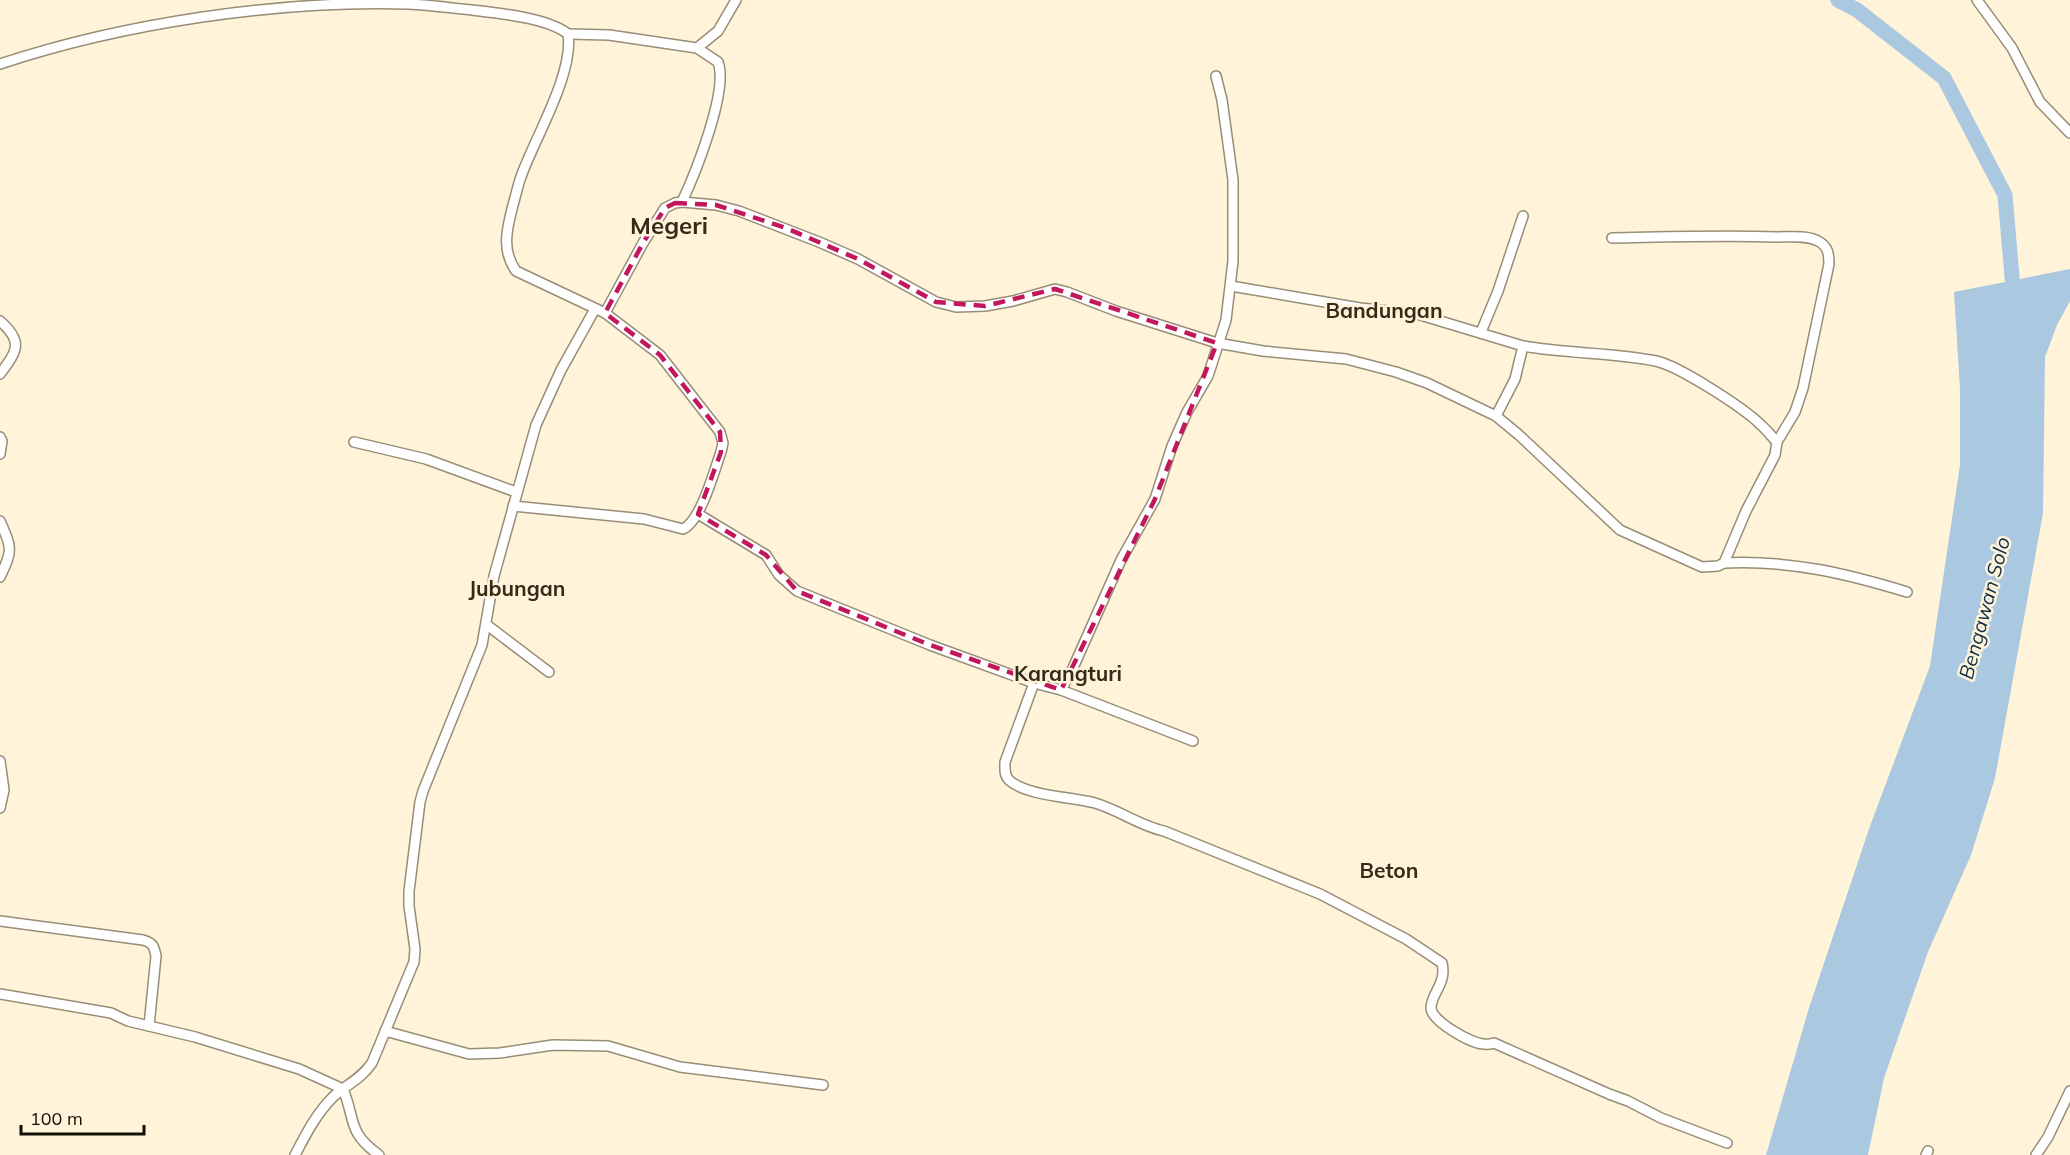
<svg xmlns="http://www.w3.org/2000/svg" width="2070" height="1155" viewBox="0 0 2070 1155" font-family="Mulish,sans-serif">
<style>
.water{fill:#aac8e0}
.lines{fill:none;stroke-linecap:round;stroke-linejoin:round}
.river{stroke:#aac8e0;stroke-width:15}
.minor-casing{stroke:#988d76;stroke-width:12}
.minor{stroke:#fff;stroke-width:9}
.marked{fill:none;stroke:#c2185b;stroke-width:4.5;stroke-dasharray:12 8;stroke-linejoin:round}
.labels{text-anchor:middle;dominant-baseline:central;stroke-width:5;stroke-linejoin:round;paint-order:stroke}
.water-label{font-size:20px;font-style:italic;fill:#0c304a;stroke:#fff3da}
.quarter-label{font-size:21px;font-weight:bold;fill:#352c18;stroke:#fff3da}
.district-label{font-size:24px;font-weight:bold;fill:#352c18;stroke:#fff3da}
</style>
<rect width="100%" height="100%" fill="#fff3da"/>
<!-- water -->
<polygon class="water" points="2070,269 2070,301 2057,325 2045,357 2043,513 1995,778 1971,855 1928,952 1884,1078 1868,1155 1766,1155 1809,1008 1870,826 1930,666 1960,465 1960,389 1954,292"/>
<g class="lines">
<!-- river -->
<polyline class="river" points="1838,0 1857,10 1944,78 2005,195 2014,300"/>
<defs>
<g id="minor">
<polyline points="1977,0 2012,48 2040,102 2070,133"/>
<polyline points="568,34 609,35 697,48 718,31 736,0"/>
<path d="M 0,64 C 124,23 278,0 408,4 C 430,5 451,8 472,10 C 498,13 548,18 568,34 C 574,73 536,136 522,174 C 518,184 516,195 513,205 C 507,228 501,250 516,271 L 605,313 L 660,355 L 720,432 L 723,443 L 721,452 C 714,471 701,521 683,529 L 644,519 L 513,506"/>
<path d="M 682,202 C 695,174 729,90 718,62 L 697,48"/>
<path d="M 1612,238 C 1667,237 1722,235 1777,237 C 1790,237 1807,235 1818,241 C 1828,246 1829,254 1829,264 L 1803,388 L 1795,412 L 1777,442"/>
<polyline points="1231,286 1360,308 1417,314 1523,346 1515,379 1496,416"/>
<path d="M 605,313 L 643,243 L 665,208 L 675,203 L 682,202 L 716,205 L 739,211 L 819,242 L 858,259 L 936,302 L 956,307 L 985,306 L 1013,301 L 1055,289 L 1067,292 L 1116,311 L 1217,343 L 1263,351 L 1346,359 L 1396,372 L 1427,383 L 1496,416 L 1519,435 L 1620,530 L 1702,567 L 1718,566 L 1724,563 C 1789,560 1845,573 1907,592"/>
<path d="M 0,321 C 24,342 17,351 0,374"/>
<polyline points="1481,332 1498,291 1523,216"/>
<path d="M 1523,346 C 1567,354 1612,352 1656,361 C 1679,366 1744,408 1761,425 C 1767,430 1772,437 1777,442 L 1775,455 L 1746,511 L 1724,563"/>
<polyline points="0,437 2,441 0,454"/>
<polyline points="354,442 426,459 516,492"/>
<polyline points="698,514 766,555 779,575 797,591 930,645 1034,683 1061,690 1073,668 1121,560 1155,499 1172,446 1187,412 1208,376 1226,320 1233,261 1233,180 1222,100 1216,76"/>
<path d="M 0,521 C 12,548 13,550 0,577"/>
<polyline points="487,625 549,672"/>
<path d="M 1034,683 L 1005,762 C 1005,769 1004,775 1009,780 C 1026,796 1073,797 1095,803 C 1119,810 1140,826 1164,831 L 1320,894 L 1406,939 L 1442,963 C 1447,984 1431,993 1431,1008 C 1431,1021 1472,1044 1484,1044 C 1488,1045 1491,1044 1494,1043 L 1609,1094 L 1628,1101 L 1661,1118 L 1727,1143"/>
<polyline points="1061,690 1193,741"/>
<polyline points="0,761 4,790 0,808"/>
<path d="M 0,921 L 143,940 C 153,943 154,946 156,956 L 149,1026"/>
<path d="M 0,994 L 111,1013 L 128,1021 L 195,1037 L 299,1069 L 343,1089 C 356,1121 347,1132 379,1155"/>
<polyline points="385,1031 469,1054 500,1053 553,1045 608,1046 680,1067 823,1085"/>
<path d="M 295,1155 C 306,1134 316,1114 333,1097 C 347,1084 360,1080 372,1063 L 414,962 L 415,949 L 409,906 L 409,891 L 420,802 L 423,791 L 482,645 L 494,576 L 536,425 L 561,370 L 595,309"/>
<polyline points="1926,1155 1928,1151"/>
<polyline points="2036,1155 2048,1137 2070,1091"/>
</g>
</defs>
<!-- minor casing -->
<use href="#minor" class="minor-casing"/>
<!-- minor -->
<use href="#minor" class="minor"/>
</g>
<!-- marked area -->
<path class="marked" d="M 675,203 L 716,205 L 786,228 L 858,259 L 936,302 L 985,306 L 1055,289 L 1217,343 L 1155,499 L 1061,690 L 930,645 L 797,591 L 766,555 L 698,514 L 721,452 L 720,432 L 660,355 L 605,313 L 643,243 L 665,208 Z"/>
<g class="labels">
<!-- water labels -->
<g class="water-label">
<text transform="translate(1984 608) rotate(-75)">Bengawan Solo</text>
</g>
<!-- quarter labels -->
<g class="quarter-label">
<text x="1384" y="310">Bandungan</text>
<text x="517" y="588">Jubungan</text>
<text x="1068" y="673">Karangturi</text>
<text x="1389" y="870">Beton</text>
</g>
<!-- district labels -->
<g class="district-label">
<text x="669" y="225">Megeri</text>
</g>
</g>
<!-- scale -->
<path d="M21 1125v9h123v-9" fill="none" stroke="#141007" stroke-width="3"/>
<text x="30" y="1125" font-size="18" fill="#141007" stroke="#fff3da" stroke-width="4.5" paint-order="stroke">100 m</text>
</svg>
